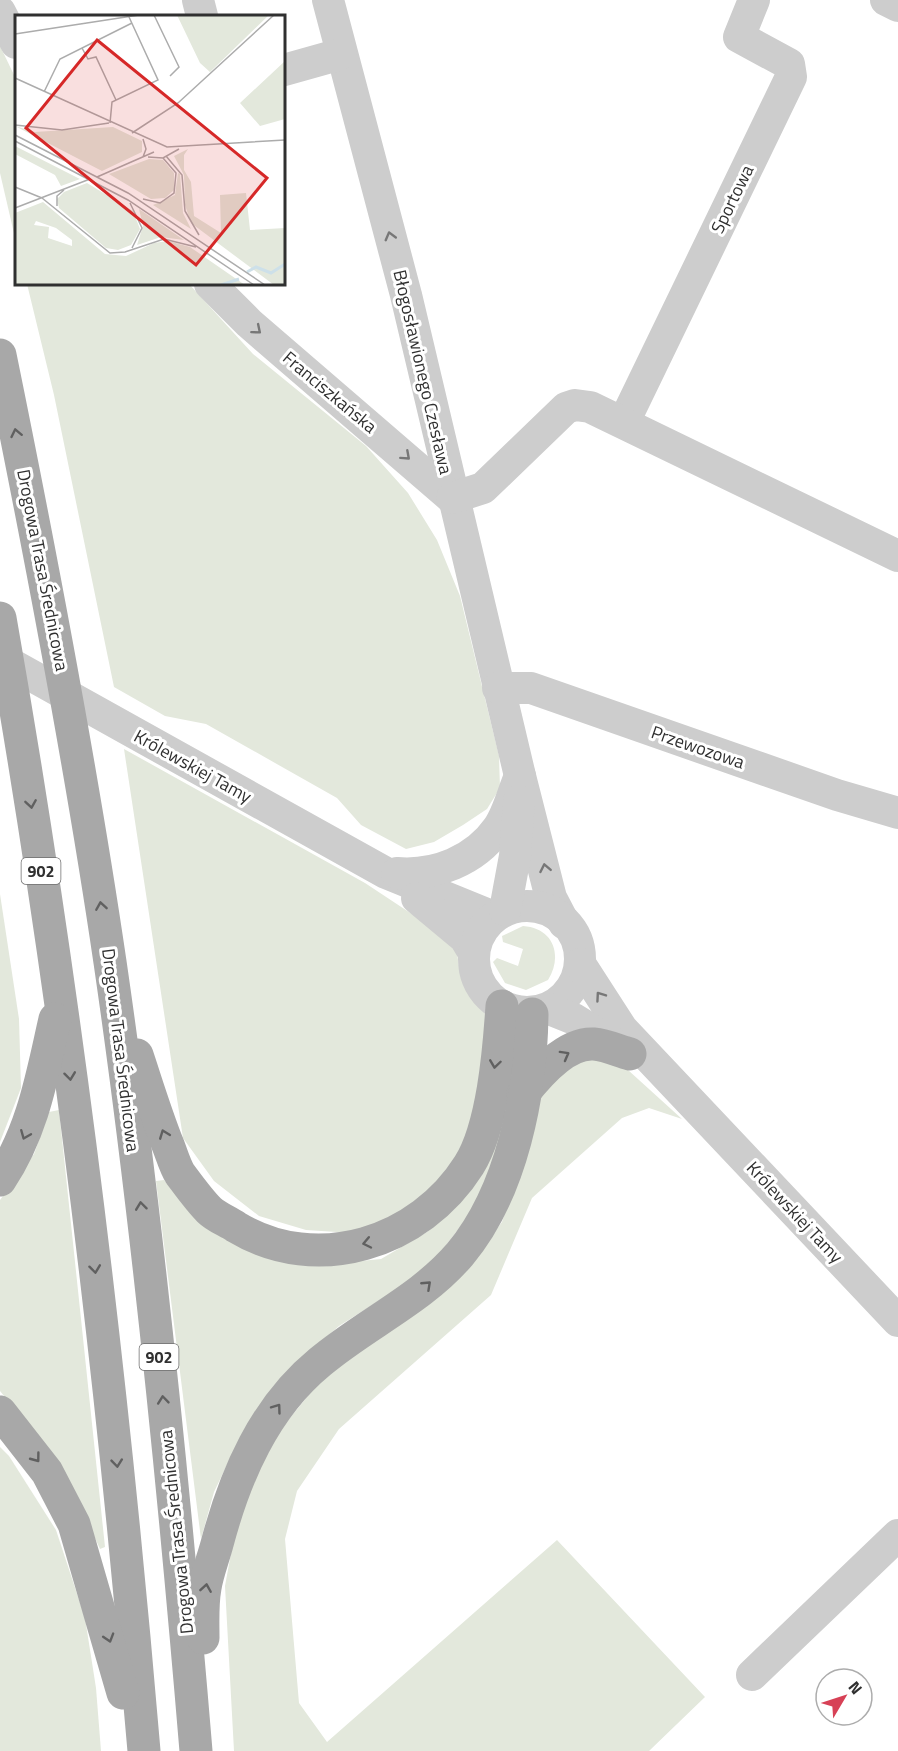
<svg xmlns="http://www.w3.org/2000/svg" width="898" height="1751" viewBox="0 0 898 1751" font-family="'Titillium Web',sans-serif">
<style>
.green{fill:#e3e8dc}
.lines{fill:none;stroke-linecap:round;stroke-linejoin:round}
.minor{stroke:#cdcdcd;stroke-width:32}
.major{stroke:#a8a8a8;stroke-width:33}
.oneway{stroke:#777}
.oneway2{stroke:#606060}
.labels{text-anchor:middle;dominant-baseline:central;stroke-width:6;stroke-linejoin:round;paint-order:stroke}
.shield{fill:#fff;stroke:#6e6e6e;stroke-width:1.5}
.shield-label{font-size:16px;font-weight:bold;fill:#303030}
.street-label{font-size:18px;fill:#303030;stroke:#fff}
.inset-river{fill:none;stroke:#cde0e9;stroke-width:3}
.inset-road{fill:none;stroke:#acacac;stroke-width:1.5}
.view{fill:#d62828;fill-opacity:0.15;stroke:#d62828;stroke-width:3}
.inset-edge{fill:none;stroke:#303030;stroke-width:3}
</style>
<rect width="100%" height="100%" fill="#fff"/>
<!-- green -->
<g class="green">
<polygon points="0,46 16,79 16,242 0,173"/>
<polygon points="27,284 189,284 253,354 366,446 408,493 437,540 460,596 499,756 500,788 487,809 463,825 434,842 406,849 361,825 337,798 206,724 165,716 114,687 54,395"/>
<polygon points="124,749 365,883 427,924 457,951 459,969 488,1019 482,1090 465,1149 435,1186 398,1216 352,1233 306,1230 259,1216 214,1181 183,1138"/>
<polygon points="0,894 19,1019 21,1088 0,1142"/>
<path d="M 523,926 C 554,928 563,956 548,980 L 526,990 L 505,983 L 493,962 L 497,958 L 518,966 L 523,949 L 503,942 L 502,936 Z"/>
<polygon points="599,1058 628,1070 682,1119 649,1108 622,1118 532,1198 491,1295 339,1429 297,1491 285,1539 299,1703 327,1742 557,1540 705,1697 649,1751 234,1751 225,1586 240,1504 281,1429 320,1381 464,1271 502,1222 520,1167 530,1103 569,1063"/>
<polygon points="59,1110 105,1547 100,1549 75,1494 42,1442 0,1391 0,1200 34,1154 49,1112"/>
<polygon points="497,1129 504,1129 488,1191 436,1258 405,1284 339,1326 299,1361 236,1446 214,1492 201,1539 156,1181 164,1180 194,1216 330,1264 381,1259 427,1232 457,1205"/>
<polygon points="0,1447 9,1456 56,1530 85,1618 96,1688 101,1751 0,1751"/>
</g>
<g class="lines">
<!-- minor -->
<g class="minor">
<polyline points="198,0 202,16"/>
<polyline points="328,0 406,295 520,776 551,898 564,923"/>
<polyline points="886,0 898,6"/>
<polyline points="0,12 16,43"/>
<polyline points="284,70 341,54"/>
<polyline points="210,284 249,323 452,498"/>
<polyline points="624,422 791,77 789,64 739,37 754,0"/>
<polyline points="452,498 483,488 566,408 575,405 590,407 898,556"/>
<polyline points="0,658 386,873 494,917"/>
<polyline points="498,688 531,688 837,795 898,813"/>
<path d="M 397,873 C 435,876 475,861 498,828 C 508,814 513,792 520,776"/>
<polyline points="417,898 465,938 474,953"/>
<circle cx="527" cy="959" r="53"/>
<polyline points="505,910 515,856 519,801"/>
<polyline points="580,964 622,1029 898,1321"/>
<polyline points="549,1009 574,1019 624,1050"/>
<polyline points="752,1675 898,1535"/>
</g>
<!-- major -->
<g class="major">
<path d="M 0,355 C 41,556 80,758 110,962 C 148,1223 174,1487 196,1751"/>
<path d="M 0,618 C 66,993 112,1371 144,1751"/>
<path d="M 137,1055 C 147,1085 156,1115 168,1145 C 172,1155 175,1166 180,1174 C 189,1186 199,1200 209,1210 C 216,1217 227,1221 236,1227 C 317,1276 420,1243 469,1165 C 493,1127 499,1051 502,1006"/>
<path d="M 523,1094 C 538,1075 566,1042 594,1044 C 606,1045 619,1051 630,1054"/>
<path d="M 0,1180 C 33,1131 42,1076 55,1019"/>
<polyline points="0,1412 47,1472 74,1524 123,1693"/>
<path d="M 203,1638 C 203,1622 202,1604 205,1588 C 207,1574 213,1559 217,1544 C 235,1476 264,1408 320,1362 C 365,1324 422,1299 460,1254 C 512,1192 531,1093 532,1014"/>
</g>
</g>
<!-- one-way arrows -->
<defs><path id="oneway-chevron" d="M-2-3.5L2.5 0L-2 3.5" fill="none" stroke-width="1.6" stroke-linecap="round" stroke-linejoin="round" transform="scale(1.5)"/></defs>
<g class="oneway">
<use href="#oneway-chevron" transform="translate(390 236) rotate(-105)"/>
<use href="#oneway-chevron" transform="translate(257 330) rotate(40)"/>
<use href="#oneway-chevron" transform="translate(406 456) rotate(42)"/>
<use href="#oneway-chevron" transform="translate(545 868) rotate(-101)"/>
<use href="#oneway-chevron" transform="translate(600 996) rotate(-125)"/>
</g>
<g class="oneway2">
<use href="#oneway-chevron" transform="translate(16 433) rotate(-102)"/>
<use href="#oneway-chevron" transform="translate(31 804) rotate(81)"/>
<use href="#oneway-chevron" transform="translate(101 906) rotate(-99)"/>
<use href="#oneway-chevron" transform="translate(565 1055) rotate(-29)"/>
<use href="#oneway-chevron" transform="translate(495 1064) rotate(98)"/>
<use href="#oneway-chevron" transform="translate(70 1076) rotate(83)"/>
<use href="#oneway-chevron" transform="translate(164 1134) rotate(-111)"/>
<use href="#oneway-chevron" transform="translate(25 1135) rotate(112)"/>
<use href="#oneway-chevron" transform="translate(141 1206) rotate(-97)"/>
<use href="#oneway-chevron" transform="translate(367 1243) rotate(168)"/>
<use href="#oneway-chevron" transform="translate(95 1269) rotate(83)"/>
<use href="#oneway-chevron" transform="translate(427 1285) rotate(-43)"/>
<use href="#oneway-chevron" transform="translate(163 1400) rotate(-96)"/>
<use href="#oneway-chevron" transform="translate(277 1408) rotate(-54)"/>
<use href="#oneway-chevron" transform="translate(36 1458) rotate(53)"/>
<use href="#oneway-chevron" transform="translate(117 1463) rotate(84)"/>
<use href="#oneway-chevron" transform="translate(206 1588) rotate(-81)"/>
<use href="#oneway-chevron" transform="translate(109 1638) rotate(73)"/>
</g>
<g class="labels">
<!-- shield labels -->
<g class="shield">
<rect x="21.5" y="858" width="39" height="26" rx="4.5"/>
<rect x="139.5" y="1344" width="39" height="26" rx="4.5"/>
</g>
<g class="shield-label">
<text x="41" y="871">902</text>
<text x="159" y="1357">902</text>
</g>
<!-- street labels -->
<g class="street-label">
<text transform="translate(732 199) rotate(-64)">Sportowa</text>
<text transform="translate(423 372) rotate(77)">Błogosławionego Czesława</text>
<text transform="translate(330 392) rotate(40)">Franciszkańska</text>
<text transform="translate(43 570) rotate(79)">Drogowa Trasa Średnicowa</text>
<text transform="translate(698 747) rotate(19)">Przewozowa</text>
<text transform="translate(193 766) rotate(29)">Królewskiej Tamy</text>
<text transform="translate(121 1050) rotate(83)">Drogowa Trasa Średnicowa</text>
<text transform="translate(795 1212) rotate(47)">Królewskiej Tamy</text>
<text transform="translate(176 1532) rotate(-96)">Drogowa Trasa Średnicowa</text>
</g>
</g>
<!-- overview -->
<g transform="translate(15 15)">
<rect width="270" height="270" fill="#fff"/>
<path d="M 162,0 L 254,0 L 195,57 L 185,48 ZM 270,46 L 270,104 L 245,111 L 225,88 ZM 0,111 L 20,117 L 98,112 L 127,126 L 127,137 L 87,156 ZM 0,131 L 59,161 L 65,164 L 46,171 L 40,160 L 0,139 ZM 173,134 L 169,140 L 169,155 L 176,167 L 179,201 L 206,218 L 205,180 L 231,178 L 235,215 L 270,213 L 270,270 L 259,270 L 176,208 L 170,190 L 169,160 L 159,141 ZM 134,144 L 148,145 L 159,158 L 159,175 L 150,183 L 136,184 L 94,159 ZM 163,158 L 165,159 L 168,198 L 176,214 L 138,190 L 160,180 ZM 72,168 L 118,196 L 125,214 L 116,230 L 103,235 L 91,233 L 44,193 L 42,184 L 49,177 ZM 28,187 L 90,239 L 111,241 L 139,228 L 153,226 L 175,232 L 230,270 L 0,270 L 0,198 ZM 21,206 L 41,213 L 57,225 L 57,231 L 33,223 L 34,212 L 19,210 ZM 124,194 L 169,225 L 146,222 L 122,230 L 128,211 Z" fill="#e3e8dc" fill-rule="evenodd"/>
<path class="inset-river" d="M 232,257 L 241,252 L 256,258 L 270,249M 206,270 L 224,264"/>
<path class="inset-road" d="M 139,0 L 164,52 L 155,61M 0,19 L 124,0M 67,33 L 73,44 L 81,42 L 101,85M 0,63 L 152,132 L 270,125M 29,77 L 45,44 L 117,8M 95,108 L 97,87 L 143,65 L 114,2M 0,110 L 47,115 L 94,108M 117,118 L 163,88 L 259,0M 0,120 L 113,178 L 250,270M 128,124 L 131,134 L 128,142M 0,126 L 113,185 L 239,270M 151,141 L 167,160 L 170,196 L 184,220M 133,142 L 148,143 L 164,134M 82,162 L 139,137M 0,172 L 27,183M 27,183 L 95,238 L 110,237 L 149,224 L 181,232M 128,184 L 145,188 L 159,178 L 161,158 L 148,143M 115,188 L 127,213 L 117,233M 42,191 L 42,181 L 49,175M 0,193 L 75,164"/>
<path class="view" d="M 82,25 L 252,163 L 181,250 L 11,113 Z"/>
<rect width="270" height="270" class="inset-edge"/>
</g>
<!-- north arrow -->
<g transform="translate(844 1697) rotate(51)"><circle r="28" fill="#ffffff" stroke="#acacac" stroke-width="1.5"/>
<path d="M0-4.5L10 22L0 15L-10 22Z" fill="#d74156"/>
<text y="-9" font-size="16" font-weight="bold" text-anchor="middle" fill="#303030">N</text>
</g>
</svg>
